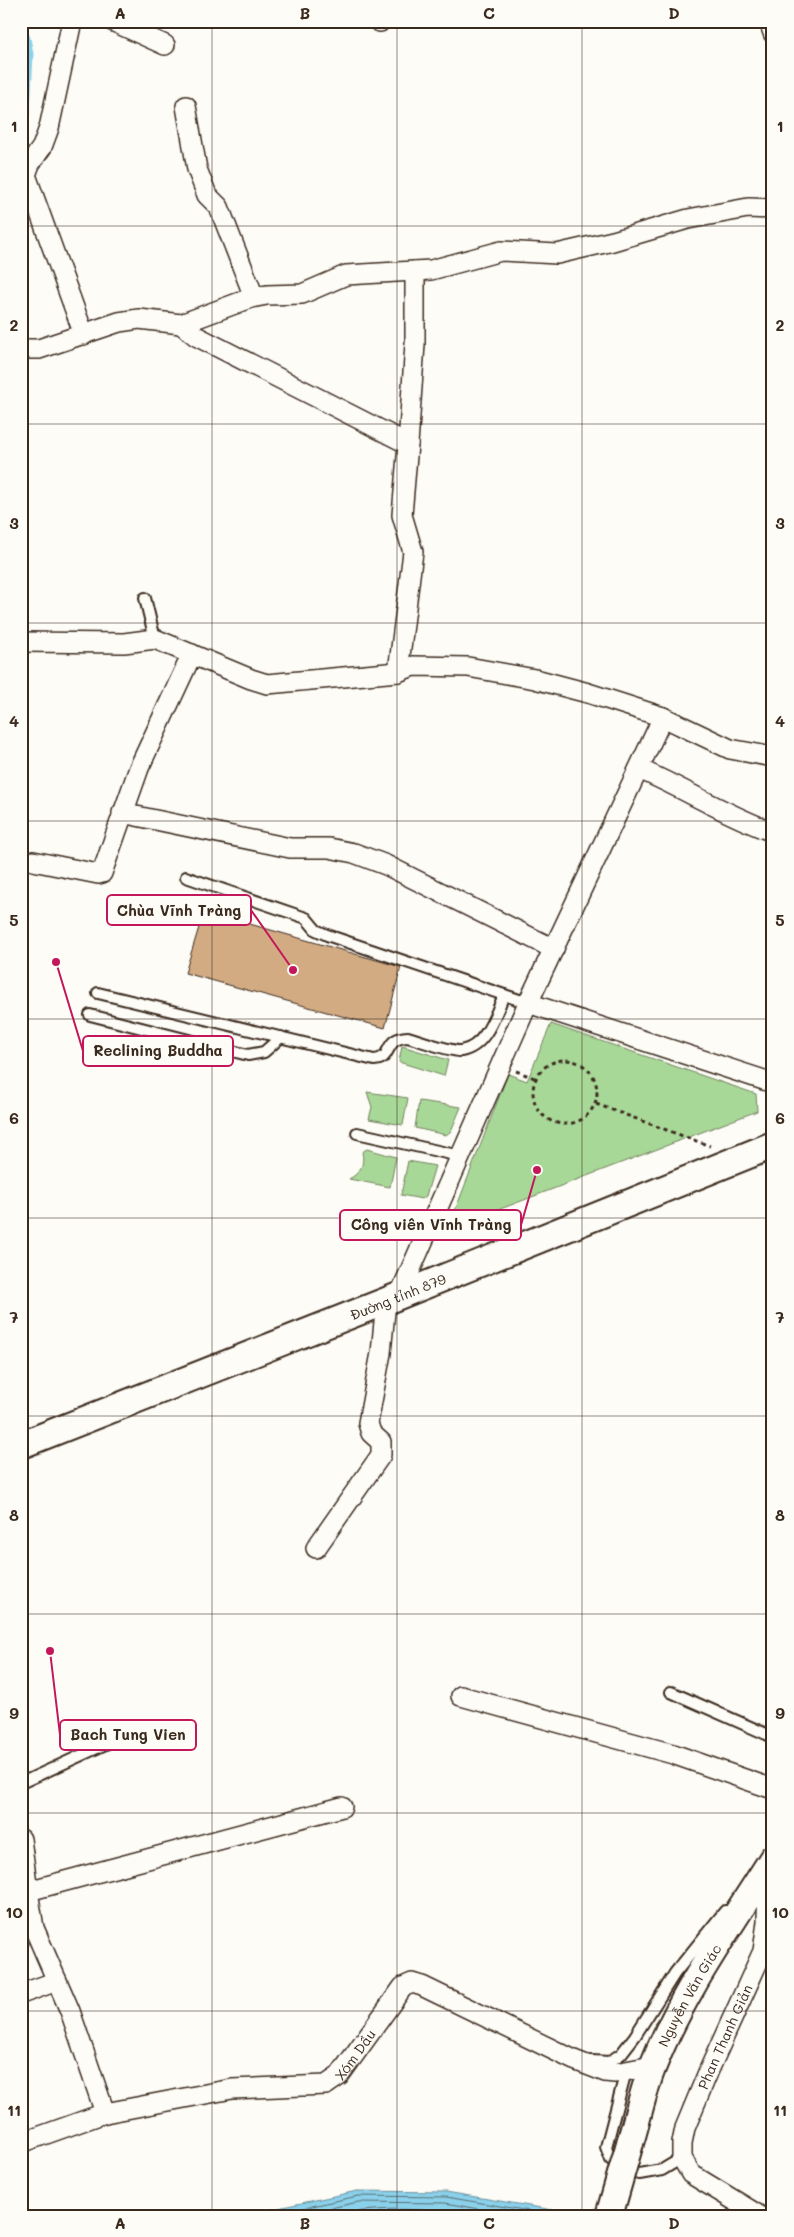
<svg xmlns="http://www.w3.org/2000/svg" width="794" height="2237" viewBox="0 0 794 2237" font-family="Mali,sans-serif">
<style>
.green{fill:#a8d898;stroke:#72815b}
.water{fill:#8ad1eb;stroke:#6a8e99}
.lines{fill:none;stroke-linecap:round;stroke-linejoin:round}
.shore{stroke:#5b6d70;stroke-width:1}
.canal{stroke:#8ad1eb;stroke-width:19}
.building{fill:#d2ab83;stroke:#3b2a1e}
.lane-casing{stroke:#3b2a1e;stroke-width:14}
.street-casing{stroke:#3b2a1e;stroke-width:22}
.secondary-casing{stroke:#3b2a1e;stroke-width:30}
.path{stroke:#3b2a1e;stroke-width:3;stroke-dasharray:4 4;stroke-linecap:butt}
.lane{stroke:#fdfcf7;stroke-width:10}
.street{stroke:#fdfcf7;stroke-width:19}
.secondary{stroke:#fdfcf7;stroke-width:26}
.secondary-bridge-casing{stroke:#3b2a1e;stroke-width:30;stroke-linecap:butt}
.secondary-bridge{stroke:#fdfcf7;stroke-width:26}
.grid{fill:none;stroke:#3b2a1e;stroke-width:1;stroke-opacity:0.55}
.labels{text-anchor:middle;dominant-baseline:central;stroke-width:4;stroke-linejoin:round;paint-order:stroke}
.street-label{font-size:14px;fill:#3b2a1e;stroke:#fdfcf7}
.leader{fill:none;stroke:#c2185b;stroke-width:2}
.callout-dot{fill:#c2185b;stroke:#fdfcf7;stroke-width:2}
.callout{fill:#fdfcf7;stroke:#c2185b;stroke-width:2}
.callout-label{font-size:15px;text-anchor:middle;font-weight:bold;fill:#3b2a1e}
.neatline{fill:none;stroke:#3b2a1e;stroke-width:2}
.grid-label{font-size:16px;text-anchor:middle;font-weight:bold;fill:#3b2a1e}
</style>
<rect width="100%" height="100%" fill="#fdfcf7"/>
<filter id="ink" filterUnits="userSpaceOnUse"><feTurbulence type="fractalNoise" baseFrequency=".02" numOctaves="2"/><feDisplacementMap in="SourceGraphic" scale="10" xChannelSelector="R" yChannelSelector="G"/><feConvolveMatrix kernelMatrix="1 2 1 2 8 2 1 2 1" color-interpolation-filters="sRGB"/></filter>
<g filter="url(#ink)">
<!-- green -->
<g class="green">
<polygon points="551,1024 756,1094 757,1111 448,1229 508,1074 527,1081"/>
<polygon points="402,1046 448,1060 444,1076 399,1062"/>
<polygon points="367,1092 408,1098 403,1125 369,1119 372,1107"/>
<polygon points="419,1101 461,1107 451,1131 446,1135 415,1128"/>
<path d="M 367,1149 L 396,1157 L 390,1187 L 349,1179 C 360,1173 365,1165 362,1152 Z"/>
<polygon points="408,1161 435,1166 426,1196 422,1199 401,1195"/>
</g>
<!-- water -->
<polygon class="water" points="357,2191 446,2192 589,2216 251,2216 269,2210"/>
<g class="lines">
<!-- shore -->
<g class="shore">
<polyline points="267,2216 358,2196 446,2197 559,2216"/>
<polyline points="295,2216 358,2202 445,2203 520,2216"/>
<path d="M 331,2216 C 377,2206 427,2208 474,2216"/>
</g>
<!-- canal -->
<polyline class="canal" points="21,39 24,55 21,110"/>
</g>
<!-- building -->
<polygon class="building" points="204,911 401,967 385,1028 185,973"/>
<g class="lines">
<defs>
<g id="lane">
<polyline points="145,598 155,639"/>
<polyline points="186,877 306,918 316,930 327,935 528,1003"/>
<path d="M 98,993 L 374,1060 C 394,1059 382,1038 408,1037 C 418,1040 452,1052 461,1051 C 486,1047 495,1015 504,995"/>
<polyline points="90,1015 248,1055 264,1052 281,1037"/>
<polyline points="357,1133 460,1156"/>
<polyline points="671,1692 773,1737"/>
<polyline points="21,1783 121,1737"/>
<polyline points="592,2061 609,2062 621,2054 635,2036 675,1973 725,1911"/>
<polyline points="626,2071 606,2147 611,2160 629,2172 639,2174 662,2170 682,2158"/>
</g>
<g id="street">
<polyline points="72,21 49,128 42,147 30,164 26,175 84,335"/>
<polyline points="112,21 165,45"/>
<polyline points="769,21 773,33"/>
<polyline points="380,22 381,21"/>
<polyline points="186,106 197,169 207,195 219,207 254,297"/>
<polyline points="181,324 196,336 408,444 402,515 413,552 398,672"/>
<polyline points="21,349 39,349 119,322 139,319 181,324 251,298 267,295 302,294 346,275 431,270 501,251 557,254 613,241 688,219 748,208 773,209"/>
<polyline points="408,444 415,344 415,271"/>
<polyline points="21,642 124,643 155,639 251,679 267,684 398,672 413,666 468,667 535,679 588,693 663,717 528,1003"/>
<polyline points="663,717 730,749 773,757"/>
<path d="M 639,769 C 685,789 726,815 773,832"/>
<polyline points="122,813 290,848 329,848 354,853 386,865 554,949"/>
<polyline points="33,861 98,874 102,873 139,768 192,654"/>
<polyline points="399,1296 528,1003 773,1083"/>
<polyline points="316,1548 381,1455 381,1442 371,1433 368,1423 381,1353 386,1301"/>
<polyline points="461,1696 673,1754 773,1789"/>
<polyline points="21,1839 28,1891"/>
<polyline points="21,1994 57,1981"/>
<polyline points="105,2113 70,2011 34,1928 28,1891 342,1807"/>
<path id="s1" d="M 21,2143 L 105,2113 L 232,2089 L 326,2085 L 339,2076 L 403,1987 L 412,1983 L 422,1986 L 574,2060 L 605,2072 L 615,2073 L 652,2066"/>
<path id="s2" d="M 760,2216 L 691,2174 L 682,2158 L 682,2143 L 685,2128 L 709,2070 L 763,1951 L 767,1922 L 768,1866"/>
</g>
<g id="secondary">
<path id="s3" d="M 21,1445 L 386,1301 L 773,1145"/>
<path id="s4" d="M 630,2143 C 638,2117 643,2090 653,2066 C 682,1992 731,1925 773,1858"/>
</g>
</defs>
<!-- lane casing -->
<use href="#lane" class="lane-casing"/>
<!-- street casing -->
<use href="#street" class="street-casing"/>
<!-- secondary casing -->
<use href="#secondary" class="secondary-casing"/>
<!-- path -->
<g class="path">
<circle cx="565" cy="1092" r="32"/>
<polyline points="516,1071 537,1079"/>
<polyline points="596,1104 710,1146"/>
</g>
<!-- lane -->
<use href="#lane" class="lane"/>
<!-- street -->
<use href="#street" class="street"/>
<!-- secondary -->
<use href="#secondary" class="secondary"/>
<defs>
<polyline id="secondary-bridge" points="609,2216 630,2143"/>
</defs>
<!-- secondary-bridge casing -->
<use href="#secondary-bridge" class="secondary-bridge-casing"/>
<!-- secondary-bridge -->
<use href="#secondary-bridge" class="secondary-bridge"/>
</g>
</g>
<!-- grid -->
<path class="grid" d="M 212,21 L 212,2216M 397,21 L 397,2216M 582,21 L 582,2216M 21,226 L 773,226M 21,424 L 773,424M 21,623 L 773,623M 21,821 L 773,821M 21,1019 L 773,1019M 21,1218 L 773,1218M 21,1416 L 773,1416M 21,1614 L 773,1614M 21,1813 L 773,1813M 21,2011 L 773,2011"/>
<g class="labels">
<!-- street labels -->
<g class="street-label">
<text stroke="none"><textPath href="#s3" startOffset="405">Đường tỉnh 879</textPath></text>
<text stroke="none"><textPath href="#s4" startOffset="160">Nguyễn Văn Giác</textPath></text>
<text stroke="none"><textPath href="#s2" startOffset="229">Phan Thanh Giản</textPath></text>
<text stroke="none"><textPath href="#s1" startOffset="355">Xóm Dầu</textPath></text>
</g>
</g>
<!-- callouts -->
<path class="leader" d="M293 970L251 910M56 962L83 1051M537 1170L521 1225M50 1651L60 1735"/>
<g class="callout-dot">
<circle cx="293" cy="970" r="5"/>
<circle cx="56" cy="962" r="5"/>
<circle cx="537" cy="1170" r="5"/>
<circle cx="50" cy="1651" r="5"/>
</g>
<g class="callout">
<rect x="107" y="895" width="144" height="30" rx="5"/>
<rect x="83" y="1036" width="150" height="30" rx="5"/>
<rect x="340" y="1210" width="181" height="30" rx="5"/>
<rect x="60" y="1720" width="136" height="30" rx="5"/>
</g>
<g class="callout-label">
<text x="179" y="916">Chùa Vĩnh Tràng</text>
<text x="158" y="1056">Reclining Buddha</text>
<text x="431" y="1230">Công viên Vĩnh Tràng</text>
<text x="128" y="1740">Bach Tung Vien</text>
</g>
<!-- margin -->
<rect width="794" height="2237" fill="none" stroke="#fdfcf7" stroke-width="55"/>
<rect x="28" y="28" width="738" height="2182" class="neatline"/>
<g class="grid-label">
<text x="120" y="19">A</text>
<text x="305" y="19">B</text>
<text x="489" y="19">C</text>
<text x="674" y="19">D</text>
<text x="14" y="132">1</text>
<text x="780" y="132">1</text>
<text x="14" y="331">2</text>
<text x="780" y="331">2</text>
<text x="14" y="529">3</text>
<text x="780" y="529">3</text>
<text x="14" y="727">4</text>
<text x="780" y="727">4</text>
<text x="14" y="926">5</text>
<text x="780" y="926">5</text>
<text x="14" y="1124">6</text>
<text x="780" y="1124">6</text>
<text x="14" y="1323">7</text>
<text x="780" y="1323">7</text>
<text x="14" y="1521">8</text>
<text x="780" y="1521">8</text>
<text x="14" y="1719">9</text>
<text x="780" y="1719">9</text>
<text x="14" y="1918">10</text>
<text x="780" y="1918">10</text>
<text x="14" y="2116">11</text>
<text x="780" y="2116">11</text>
<text x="120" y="2229">A</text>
<text x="305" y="2229">B</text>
<text x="489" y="2229">C</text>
<text x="674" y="2229">D</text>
</g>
</svg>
